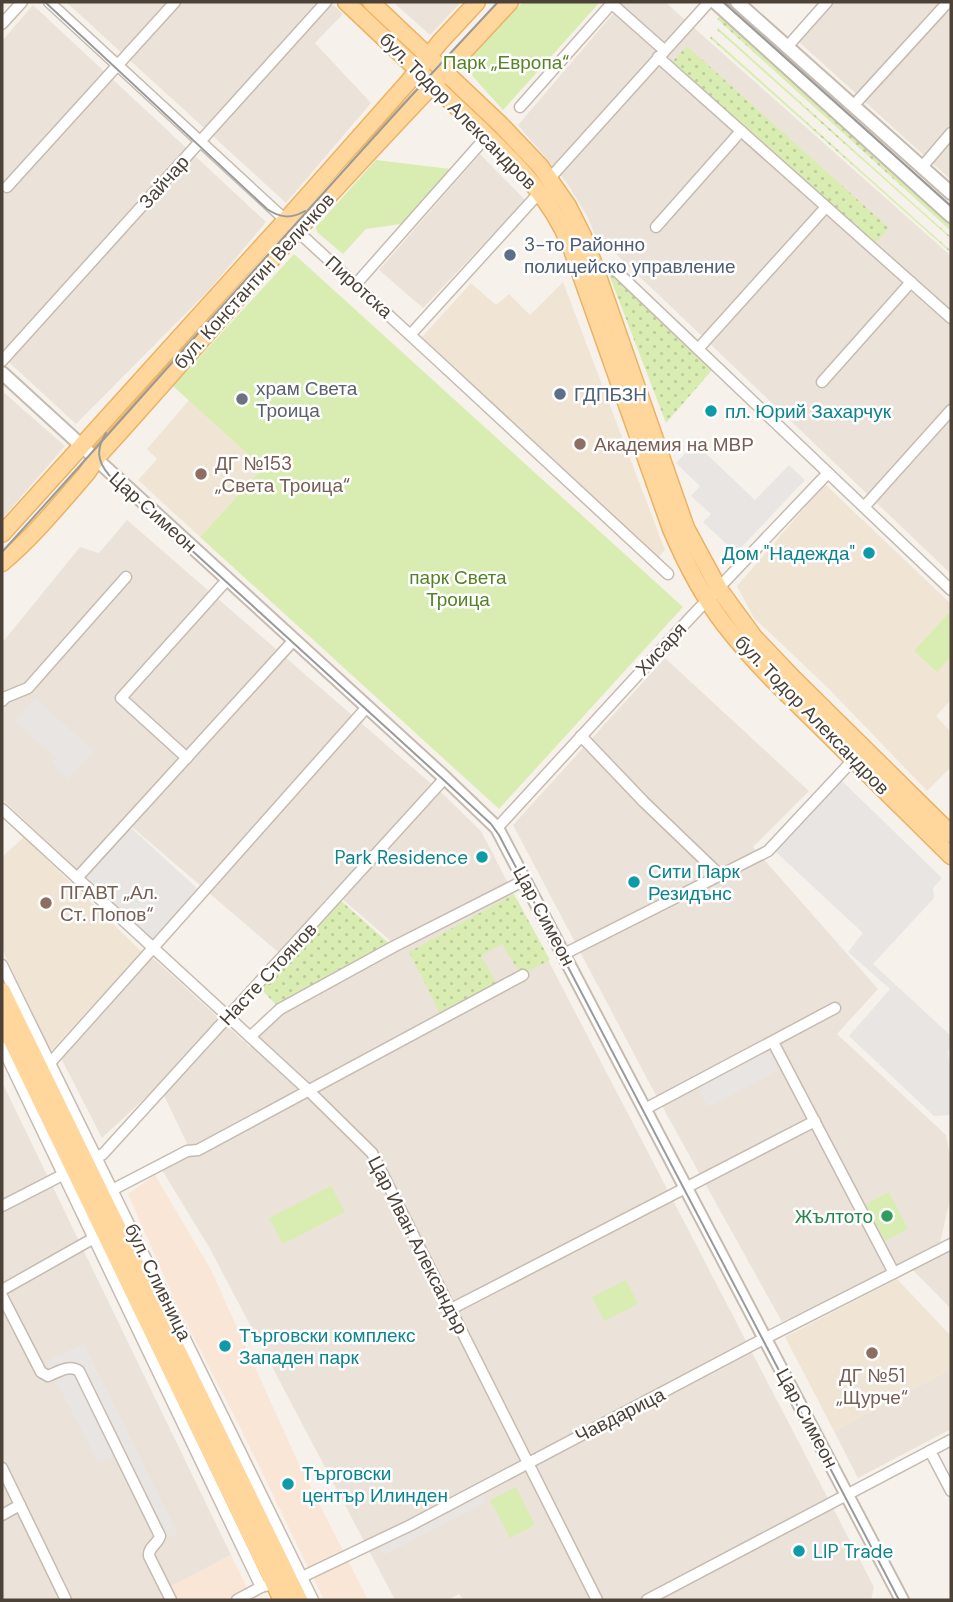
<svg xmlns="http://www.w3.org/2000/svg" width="953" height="1602" viewBox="0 0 953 1602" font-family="'DM Sans',sans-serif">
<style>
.residential{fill:#ebe3d9}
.commercial{fill:#f9e6d6}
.education{fill:#f0e5d5}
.grass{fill:url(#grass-dots)}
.park{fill:#d9edb2}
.parking{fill:#e8e5e3}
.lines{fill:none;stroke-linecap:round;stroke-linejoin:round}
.minor-casing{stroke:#c6bbb0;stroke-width:13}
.tertiary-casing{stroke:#c6bbb0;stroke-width:16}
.primary-casing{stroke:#ecb264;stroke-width:19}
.minor{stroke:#fff;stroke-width:10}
.tertiary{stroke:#fff;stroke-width:12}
.primary{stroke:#ffd79c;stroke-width:16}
.tram{stroke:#9a9a9a;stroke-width:2}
.service-dot{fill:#5c6f8a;stroke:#fff;stroke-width:2.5}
.worship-dot{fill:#6b7280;stroke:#fff;stroke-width:2.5}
.culture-dot{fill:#0f9aa8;stroke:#fff;stroke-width:2.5}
.education-dot{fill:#8d6e63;stroke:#fff;stroke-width:2.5}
.leisure-dot{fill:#2e9e5b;stroke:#fff;stroke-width:2.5}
.labels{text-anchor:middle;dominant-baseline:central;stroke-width:5;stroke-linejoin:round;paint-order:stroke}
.park-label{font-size:19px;fill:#558326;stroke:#fff}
.street-label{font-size:19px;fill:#4c4238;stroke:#fff}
.service-label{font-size:19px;fill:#4e5e75;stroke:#fff;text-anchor:start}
.worship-label{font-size:19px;fill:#5b616d;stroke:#fff;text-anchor:start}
.culture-label{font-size:19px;fill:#0d838f;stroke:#fff;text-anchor:start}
.education-label{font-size:19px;fill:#785e54;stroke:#fff;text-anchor:start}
.leisure-label{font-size:19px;fill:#27864d;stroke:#fff;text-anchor:end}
</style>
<defs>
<pattern id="grass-dots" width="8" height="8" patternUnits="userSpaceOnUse" patternTransform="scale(1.75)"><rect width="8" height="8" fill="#d9edb2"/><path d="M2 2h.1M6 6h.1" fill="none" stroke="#bccc9a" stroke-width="1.8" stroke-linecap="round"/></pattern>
</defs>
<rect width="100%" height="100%" fill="#f6f2eb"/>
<!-- residential -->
<g class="residential">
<polygon points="66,2 330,2 343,14 315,43 371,103 286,203"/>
<polygon points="393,2 461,2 430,35"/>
<polygon points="623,2 665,2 951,256 951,574 594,233 587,216 567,183 518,125"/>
<polygon points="832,2 951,2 951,180 797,40"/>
<polygon points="33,5 266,222 210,289 76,424 2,356 2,41"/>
<polygon points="480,154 525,200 423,308 379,270"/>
<polygon points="2,391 65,446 2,519"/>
<polygon points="127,520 443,794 481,831 874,1587 871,1600 464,1600 459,1594 448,1600 395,1600 209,1247 162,1170 192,1154 159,1085 102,1138 61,1058 151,956 250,1047 280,1013 400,949 333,891 278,952 124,820 77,870 2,799 2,643 80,547 99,553"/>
<polygon points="665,658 809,791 753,847 878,989 837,1034 946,1135 951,1162 951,1195 940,1243 951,1253 951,1309 907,1264 782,1322 652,1088 513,825"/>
<polygon points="2,1082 231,1555 163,1591 166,1600 2,1600"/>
<polygon points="951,1369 951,1429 858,1478 834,1431"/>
</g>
<!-- commercial -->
<g class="commercial">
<polygon points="155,1175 211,1270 297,1460 368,1600 324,1600 241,1429 175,1301 128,1194"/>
<polygon points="231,1555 253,1600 177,1600 171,1586"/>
</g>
<!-- education -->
<g class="education">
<polygon points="563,282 665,550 658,558 422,337 471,283 496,305 509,294 530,315"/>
<polygon points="189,400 263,468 200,537 138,480 157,459 147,449"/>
<polygon points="825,484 951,604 951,700 936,716 951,732 951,767 927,791 828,688 754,618 737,586"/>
<polygon points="24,837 142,952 51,1051 2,949 2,857"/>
<polygon points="897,1279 951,1336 951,1369 834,1431 785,1337"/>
</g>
<!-- grass -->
<g class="grass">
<polygon points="720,17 725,19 951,224 951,231 717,19"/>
<polygon points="718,28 951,237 951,239 717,30"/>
<polygon points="711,36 951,251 951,253 710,38"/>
<polygon points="687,46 889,228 874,245 671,63"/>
<polygon points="612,270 713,369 666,423 608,272"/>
<polygon points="514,894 550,960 521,975 502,944 481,956 499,987 442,1017 409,952"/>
<polygon points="338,898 393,947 280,1009 257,985"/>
</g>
<!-- park -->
<g class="park">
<polygon points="523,2 600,2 503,110 468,71 467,63 468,59"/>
<polygon points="376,160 451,169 401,224 366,229 343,254 317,232 316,227"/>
<polygon points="294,254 683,607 499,809 200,537 263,468 173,386"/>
<polygon points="949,613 951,615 951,656 937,672 914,651"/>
<polygon points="331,1186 345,1212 283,1244 269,1218"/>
<polygon points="889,1192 908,1229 885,1241 866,1204"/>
<polygon points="626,1280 638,1304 604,1321 592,1297"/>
<polygon points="516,1487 535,1525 510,1538 490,1500"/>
</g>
<!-- parking -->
<g class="parking">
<polygon points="695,443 755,500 789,465 805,480 736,553 703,522 711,514 691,496 700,486 676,463"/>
<polygon points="35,698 94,751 68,779 51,763 56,758 14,721"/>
<polygon points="842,781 942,878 933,888 934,898 873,964 951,1036 951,1047 948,1051 951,1078 951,1115 934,1116 849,1036 890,989 848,952 863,933 776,852"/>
<polygon points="127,824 202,893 153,948 77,878"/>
<polygon points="769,1052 778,1071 708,1107 698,1088"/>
<polygon points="84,1344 178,1534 159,1538 120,1453 98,1463 46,1361"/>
<polygon points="482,1494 486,1502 384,1555 380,1547"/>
</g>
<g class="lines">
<defs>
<g id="minor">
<path d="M 49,2 C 254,193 463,382 668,574"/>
<polyline points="611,3 664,50"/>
<polyline points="2,24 22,2"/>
<polyline points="787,47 827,2"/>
<polyline points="658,57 951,318"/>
<polyline points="853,106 948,2"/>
<polyline points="520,107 613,2"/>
<polyline points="922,167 951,133"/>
<polyline points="550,178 709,2"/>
<polyline points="7,187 175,2"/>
<polyline points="656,227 741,131"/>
<polyline points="614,269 951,590"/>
<polyline points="356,284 487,136"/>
<polyline points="411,334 540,192"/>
<polyline points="698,349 826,207"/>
<polyline points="2,361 326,2"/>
<polyline points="822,382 911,282"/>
<polyline points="864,507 951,410"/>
<polyline points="2,701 6,697 28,688 126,577"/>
<polyline points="581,736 644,802 720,875"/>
<polyline points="187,758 121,698 227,580"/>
<polyline points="2,809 308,1090 372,1153 597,1600"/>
<polyline points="497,828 691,617 828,473"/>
<polyline points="77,878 294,640"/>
<polyline points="564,954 768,851 853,760"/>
<polyline points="2,965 313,1600"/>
<polyline points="250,1037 280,1009 393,947 525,880"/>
<polyline points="773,1042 894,1273"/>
<polyline points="2,1047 261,1587"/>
<polyline points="50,1063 153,948 367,707"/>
<polyline points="645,1109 835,1008"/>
<polyline points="92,1160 103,1154 445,778"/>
<polyline points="112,1190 187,1151 198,1150 523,975"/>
<polyline points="2,1206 78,1167"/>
<polyline points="2,1290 94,1238"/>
<path d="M 2,1296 L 41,1372 L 48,1376 C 58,1372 69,1364 79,1371 L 160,1536 C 158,1544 148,1547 149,1556 L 171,1600"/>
<polyline points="451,1309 815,1121"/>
<polyline points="930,1451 951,1491"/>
<polyline points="2,1468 66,1600"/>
<polyline points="2,1515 20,1505"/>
<polyline points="237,1600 261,1587 302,1577 411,1525 752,1345 951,1244"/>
<polyline points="647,1600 951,1440"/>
</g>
<g id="tertiary">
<polyline points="715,2 951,216"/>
<polyline points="737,2 951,193"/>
<polyline points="2,373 445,778 497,828 902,1600"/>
</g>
<g id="primary">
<path d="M 346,2 C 384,38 422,74 460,110 C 503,151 548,190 571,247 L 671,529 C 685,562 702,595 724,624 C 741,646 759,666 778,685 L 951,856"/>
<polyline points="371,2 501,125 540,166 568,206 583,236 593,262 686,528 719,589 754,637 794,679 951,834"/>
<polyline points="2,534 293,212 409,81 440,42 477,2"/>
<path d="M 2,563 C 32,538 60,504 86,474 C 91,468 94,461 99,455 C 166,382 230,306 296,232 C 366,154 439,79 510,2"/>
<polyline points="2,991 299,1600"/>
<polyline points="2,1020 282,1600"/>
</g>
</defs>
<!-- minor casing -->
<use href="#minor" class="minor-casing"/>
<!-- tertiary casing -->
<use href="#tertiary" class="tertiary-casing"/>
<!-- primary casing -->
<use href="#primary" class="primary-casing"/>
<!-- minor -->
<use href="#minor" class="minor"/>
<!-- tertiary -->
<use href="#tertiary" class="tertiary"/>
<!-- primary -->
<use href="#primary" class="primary"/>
<!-- tram -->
<g class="tram">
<path d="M 45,2 L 267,209 C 280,218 291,219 305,211"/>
<polyline points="723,2 951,206"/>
<path d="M 106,433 C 96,449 97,461 109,475 L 447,783 L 491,824 L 499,835 L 899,1600"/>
<path d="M 2,552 C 168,370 329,182 498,2"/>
</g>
</g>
<!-- markers -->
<g class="service-dot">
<circle cx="510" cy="255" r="7"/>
<circle cx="560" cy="394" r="7"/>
</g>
<circle class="worship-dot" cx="242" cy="399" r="7"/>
<g class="culture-dot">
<circle cx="711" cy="411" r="7"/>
<circle cx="869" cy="553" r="7"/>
<circle cx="482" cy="857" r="7"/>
<circle cx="634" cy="882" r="7"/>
<circle cx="225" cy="1346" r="7"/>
<circle cx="288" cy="1484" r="7"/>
<circle cx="799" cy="1551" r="7"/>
</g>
<g class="education-dot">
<circle cx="580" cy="444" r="7"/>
<circle cx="201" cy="474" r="7"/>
<circle cx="46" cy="903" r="7"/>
<circle cx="872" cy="1353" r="7"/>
</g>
<circle class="leisure-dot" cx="887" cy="1216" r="7"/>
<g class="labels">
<!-- park labels -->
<g class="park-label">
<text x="506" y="62">Парк „Европа“</text>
<text x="458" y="577">парк Света<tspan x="458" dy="22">Троица</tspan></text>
</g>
<!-- street labels -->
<g class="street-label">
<text transform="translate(458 111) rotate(45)">бул. Тодор Александров</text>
<text transform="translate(164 182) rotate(-48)">Зайчар</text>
<text transform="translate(254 281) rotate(-48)">бул. Константин Величков</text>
<text transform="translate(359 287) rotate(42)">Пиротска</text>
<text transform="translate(153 512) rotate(42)">Цар Симеон</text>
<text transform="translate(661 649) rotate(-47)">Хисаря</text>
<text transform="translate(812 715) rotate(46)">бул. Тодор Александров</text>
<text transform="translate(544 916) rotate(62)">Цар Симеон</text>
<text transform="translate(268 974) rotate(-47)">Насте Стоянов</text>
<text transform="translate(418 1245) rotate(63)">Цар Иван Александър</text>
<text transform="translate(158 1282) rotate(64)">бул. Сливница</text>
<text transform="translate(620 1415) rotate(-27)">Чавдарица</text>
<text transform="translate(807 1418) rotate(62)">Цар Симеон</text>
</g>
<!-- service labels -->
<g class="service-label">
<text x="524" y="244">3-то Районно<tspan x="524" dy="22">полицейско управление</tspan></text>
<text x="574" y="394">ГДПБЗН</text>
</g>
<!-- worship labels -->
<g class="worship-label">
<text x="256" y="388">храм Света<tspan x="256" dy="22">Троица</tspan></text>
</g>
<!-- culture labels -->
<g class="culture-label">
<text x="725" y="411">пл. Юрий Захарчук</text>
<text x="855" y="553" text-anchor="end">Дом "Надежда"</text>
<text x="468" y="857" text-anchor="end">Park Residence</text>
<text x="648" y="871">Сити Парк<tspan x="648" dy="22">Резидънс</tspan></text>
<text x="239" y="1335">Търговски комплекс<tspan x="239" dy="22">Западен парк</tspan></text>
<text x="302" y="1473">Търговски<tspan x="302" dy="22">център Илинден</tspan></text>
<text x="813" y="1551">LIP Trade</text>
</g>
<!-- education labels -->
<g class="education-label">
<text x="594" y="444">Академия на МВР</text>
<text x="215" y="463">ДГ №153<tspan x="215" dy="22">„Света Троица“</tspan></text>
<text x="60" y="892">ПГАВТ „Ал.<tspan x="60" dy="22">Ст. Попов“</tspan></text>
<text x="872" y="1375" text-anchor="middle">ДГ №51<tspan x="872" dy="22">„Щурче“</tspan></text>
</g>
<!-- leisure labels -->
<g class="leisure-label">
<text x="873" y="1216">Жълтото</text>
</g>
</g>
<!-- border -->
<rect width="953" height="1602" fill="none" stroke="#4c4238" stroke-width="7"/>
</svg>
